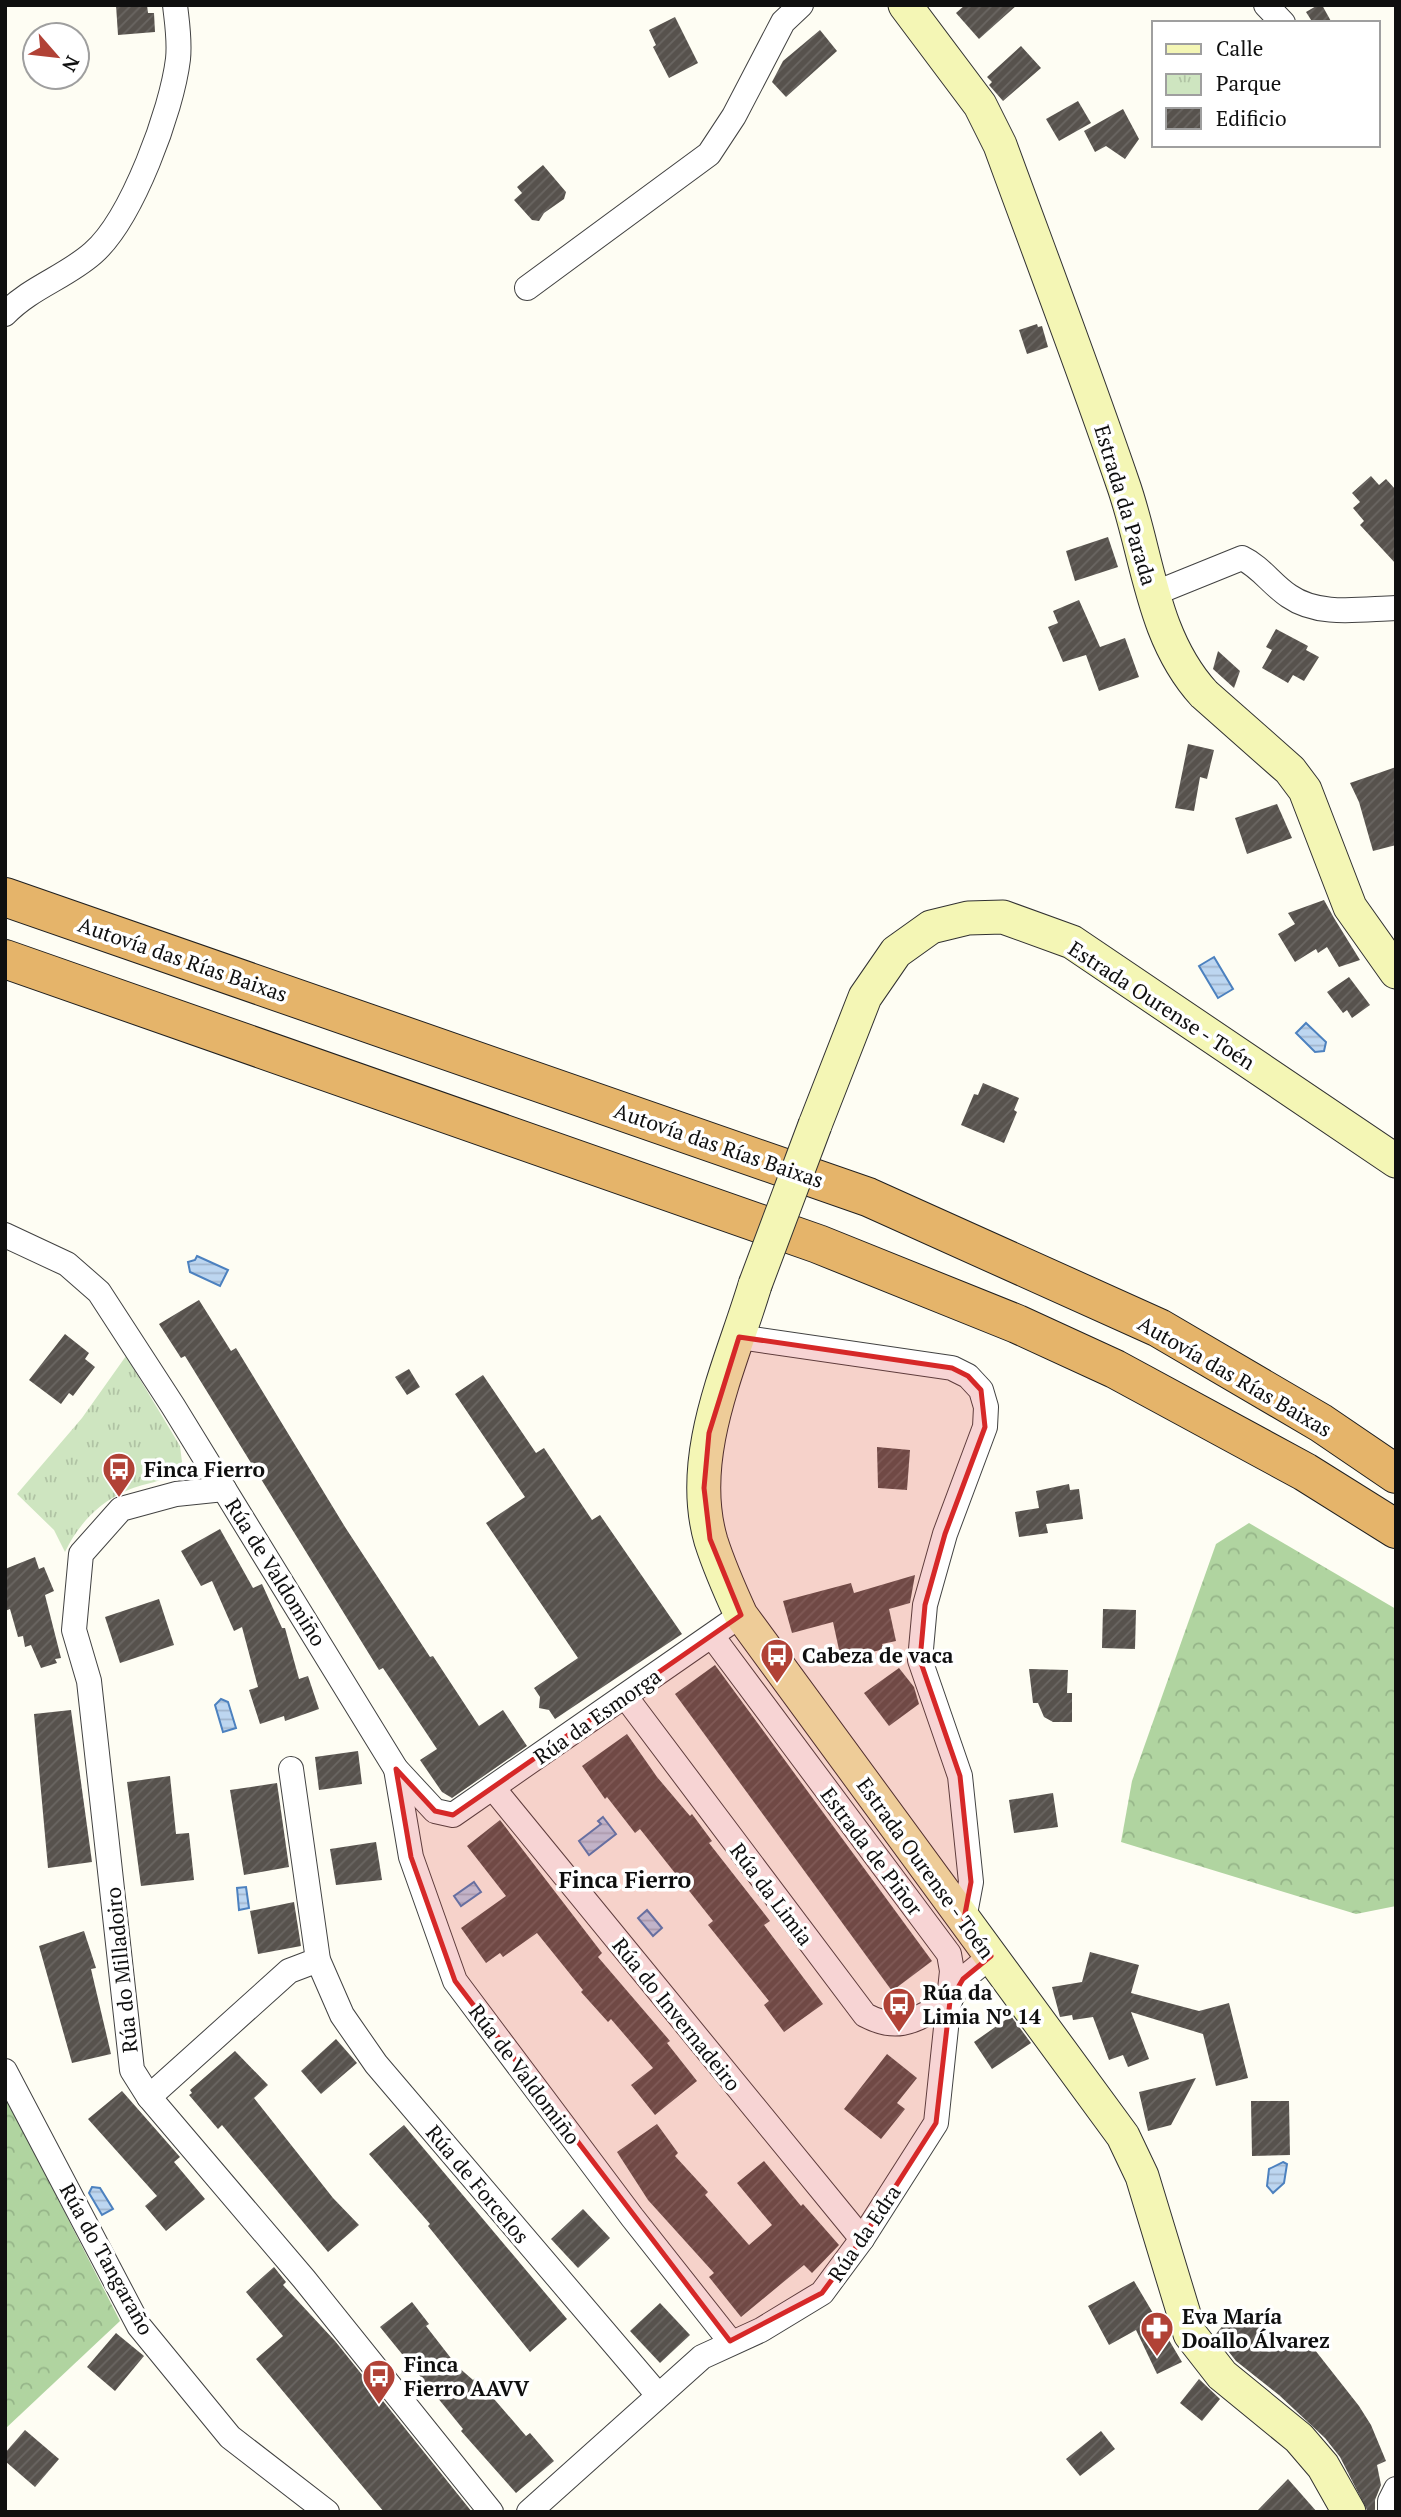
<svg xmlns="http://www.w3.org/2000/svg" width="1401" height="2517" viewBox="0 0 1401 2517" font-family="'PT Serif',serif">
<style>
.forest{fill:url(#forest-crowns)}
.park{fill:url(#park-tufts)}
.water{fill:url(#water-rules);stroke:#4c81bf;stroke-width:2}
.building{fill:url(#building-hatch)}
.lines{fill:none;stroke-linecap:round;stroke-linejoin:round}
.street-casing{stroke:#424242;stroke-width:26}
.secondary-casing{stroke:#313131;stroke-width:35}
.highway-casing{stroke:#202020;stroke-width:40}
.street{stroke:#fff;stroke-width:24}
.secondary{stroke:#f4f6b5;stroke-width:33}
.highway{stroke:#e5b46a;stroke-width:38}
.secondary-bridge-casing{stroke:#313131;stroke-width:35;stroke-linecap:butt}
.secondary-bridge{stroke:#f4f6b5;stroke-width:33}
.marked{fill:#d62828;fill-opacity:0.2;stroke:#d62828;stroke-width:5;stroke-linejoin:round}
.labels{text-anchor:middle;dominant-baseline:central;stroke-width:7;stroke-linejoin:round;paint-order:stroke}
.street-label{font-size:21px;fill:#0f0f0f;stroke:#fff}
.poi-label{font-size:21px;font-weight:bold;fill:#0f0f0f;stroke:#fff;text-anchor:start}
.neighbourhood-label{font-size:23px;font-weight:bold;fill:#0f0f0f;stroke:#fff}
</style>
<defs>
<pattern id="forest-crowns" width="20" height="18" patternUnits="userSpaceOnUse" patternTransform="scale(1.75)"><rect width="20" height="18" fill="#b0d4a0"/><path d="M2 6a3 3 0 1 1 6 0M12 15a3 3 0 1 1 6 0" fill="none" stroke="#96b589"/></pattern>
<pattern id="park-tufts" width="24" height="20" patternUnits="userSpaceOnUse" patternTransform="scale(1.75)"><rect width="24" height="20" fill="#cee5c0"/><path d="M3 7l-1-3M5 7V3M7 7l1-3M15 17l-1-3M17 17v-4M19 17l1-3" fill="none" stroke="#b0c3a4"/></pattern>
<pattern id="water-rules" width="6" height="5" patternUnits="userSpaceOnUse" patternTransform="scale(1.75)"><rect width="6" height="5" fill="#bdd6f0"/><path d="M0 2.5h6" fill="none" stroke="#a1b6cd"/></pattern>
<pattern id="building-hatch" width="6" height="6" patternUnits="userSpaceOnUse" patternTransform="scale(1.75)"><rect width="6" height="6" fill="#57524d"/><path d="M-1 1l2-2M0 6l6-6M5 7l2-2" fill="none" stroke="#6a6662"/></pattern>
</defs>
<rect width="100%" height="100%" fill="#fefdf3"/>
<!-- forest -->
<g class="forest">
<polygon points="1249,1523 1396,1609 1396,1906 1356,1914 1121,1842 1132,1781 1216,1544"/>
<polygon points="5,2095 120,2321 5,2429"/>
</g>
<!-- park -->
<path class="park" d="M 126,1356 L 180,1446 L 182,1462 C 170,1484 147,1481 126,1491 C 98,1503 78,1525 65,1552 L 54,1530 L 17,1494 L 82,1418 Z"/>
<!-- water -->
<g class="water">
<polygon points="1214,957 1233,989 1218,998 1199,966"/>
<polygon points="1306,1023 1326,1042 1324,1051 1315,1052 1296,1033"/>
<polygon points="197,1256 228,1270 220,1286 190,1272 188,1262 195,1260"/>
<polygon points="221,1699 228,1702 236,1728 223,1732 215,1705"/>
<polygon points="603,1817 616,1834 589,1855 579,1841 601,1824 598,1821"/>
<polygon points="474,1882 481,1892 461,1906 454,1896"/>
<polygon points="246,1887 249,1908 239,1910 237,1888"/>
<polygon points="647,1910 662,1928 653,1936 638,1918"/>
<polygon points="1283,2162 1287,2164 1284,2183 1273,2193 1267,2186 1269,2169"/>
<polygon points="92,2187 100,2188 113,2209 102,2215 89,2193"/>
</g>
<!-- building -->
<g class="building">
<polygon points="116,5 147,5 148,13 154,13 155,32 118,35"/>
<polygon points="965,5 1017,5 979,39 956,13"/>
<polygon points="1318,5 1322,5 1332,23 1313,23 1306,12"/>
<polygon points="675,17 698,63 669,78 653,47 656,45 649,30"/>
<polygon points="820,30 837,51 786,97 772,82 783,61"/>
<polygon points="1021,46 1041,68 1003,101 989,85 992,82 987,77"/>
<polygon points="1078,101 1091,123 1059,141 1046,119"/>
<polygon points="1123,109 1139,139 1125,159 1106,146 1095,152 1084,131"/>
<polygon points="543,165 566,192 564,199 544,213 539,221 532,220 514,200 522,193 517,187"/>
<polygon points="1037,324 1038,327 1042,326 1048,347 1027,354 1019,330"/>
<polygon points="1371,476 1379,485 1386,479 1396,490 1396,564 1360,525 1364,521 1353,508 1360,502 1352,493"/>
<polygon points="1108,537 1118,567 1075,581 1066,551"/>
<polygon points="1079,600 1100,647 1125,638 1139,677 1099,691 1086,655 1063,662 1048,627 1058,623 1053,611"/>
<polygon points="1276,629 1308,646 1306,650 1319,657 1304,681 1293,675 1288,683 1262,668 1272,650 1266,647"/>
<polygon points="1218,651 1240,671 1234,688 1213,669"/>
<polygon points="1188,744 1214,750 1207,779 1200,777 1194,811 1175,808"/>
<polygon points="1396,767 1396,845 1373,851 1359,802 1350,783"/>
<polygon points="1277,804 1292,838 1247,854 1235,818"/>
<polygon points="1324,900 1334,918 1360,960 1339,967 1327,947 1318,953 1316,949 1295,962 1278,934 1295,924 1288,913"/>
<polygon points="1349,977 1370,1005 1352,1018 1347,1010 1343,1013 1327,992"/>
<polygon points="983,1083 1019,1098 1014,1110 1017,1112 1004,1143 961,1125 974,1094 978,1095"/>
<polygon points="199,1300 231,1351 236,1348 345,1527 430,1657 433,1656 479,1726 503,1710 527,1746 452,1798 442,1792 420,1760 437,1749 383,1668 379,1670 185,1356 181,1358 159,1324"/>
<polygon points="65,1334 89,1353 85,1359 95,1367 73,1396 69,1393 61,1404 29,1380"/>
<polygon points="409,1369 420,1387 407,1395 395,1377"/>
<polygon points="483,1375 536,1453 544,1448 592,1520 600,1515 682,1634 555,1719 549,1710 539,1708 540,1697 534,1688 578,1658 486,1523 525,1497 455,1394"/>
<polygon points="877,1447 910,1450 907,1490 878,1488"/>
<polygon points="1069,1484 1070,1490 1079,1489 1083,1519 1046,1524 1048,1533 1019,1537 1015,1512 1039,1508 1036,1491"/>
<polygon points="220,1529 253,1588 262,1584 282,1628 285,1628 299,1679 308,1676 319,1709 285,1721 284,1716 260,1724 249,1690 258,1687 242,1627 234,1631 212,1581 201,1586 181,1551"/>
<polygon points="35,1557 39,1569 44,1567 54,1591 45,1595 61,1658 55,1659 57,1663 41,1668 31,1645 25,1647 23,1636 18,1637 10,1609 5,1611 5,1569"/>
<polygon points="915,1575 910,1603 889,1609 896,1641 882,1644 885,1649 841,1659 833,1622 792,1633 783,1601 851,1583 854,1593"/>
<polygon points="159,1599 174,1645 120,1663 105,1617"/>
<polygon points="1103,1609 1136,1610 1135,1649 1102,1648"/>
<polygon points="715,1665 932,1961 892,1991 675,1694"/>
<polygon points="899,1668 914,1687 919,1704 889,1726 864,1693"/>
<polygon points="1029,1669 1068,1670 1067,1693 1072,1693 1072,1722 1053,1722 1044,1717 1038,1703 1033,1703"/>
<polygon points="71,1710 92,1862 48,1868 34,1714"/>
<polygon points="627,1734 657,1777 690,1816 692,1814 712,1841 709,1843 770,1921 764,1925 823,2004 784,2032 764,2005 769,2001 708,1925 713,1921 640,1829 635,1833 607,1797 605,1799 582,1766"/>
<polygon points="358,1751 362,1784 319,1790 315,1757"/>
<polygon points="170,1776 176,1834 189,1833 194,1880 141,1886 127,1782"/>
<polygon points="277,1783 289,1867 244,1875 230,1790"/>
<polygon points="1053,1793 1058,1827 1014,1833 1009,1800"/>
<polygon points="500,1820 602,1953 598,1957 670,2041 667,2043 697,2081 655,2115 631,2085 653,2068 611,2019 608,2022 581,1992 583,1990 537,1933 503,1957 500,1953 486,1963 461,1928 506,1896 467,1846"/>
<polygon points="376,1842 382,1880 336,1885 330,1849"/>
<polygon points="294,1902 301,1946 258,1954 250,1911"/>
<polygon points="84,1931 96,1968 91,1969 111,2054 72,2063 39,1946"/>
<polygon points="1090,1952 1139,1965 1131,1993 1199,2011 1229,2003 1248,2078 1216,2086 1203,2034 1131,2012 1149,2059 1128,2067 1123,2055 1109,2060 1093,2017 1073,2020 1072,2015 1060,2017 1052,1987 1082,1982"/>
<polygon points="1011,2016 1031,2043 992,2069 974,2042"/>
<polygon points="336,2039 357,2063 321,2094 301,2071"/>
<polygon points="235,2051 268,2085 254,2098 333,2198 359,2225 328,2252 222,2125 218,2129 189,2095 192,2093 190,2090"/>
<polygon points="887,2054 917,2078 897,2103 905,2109 881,2139 844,2109"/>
<polygon points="1196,2078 1171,2125 1148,2131 1139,2092"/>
<polygon points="122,2091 180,2157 174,2162 205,2199 166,2231 145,2206 157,2196 88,2119"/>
<polygon points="1251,2101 1289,2101 1290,2155 1252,2156"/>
<polygon points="657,2124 678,2153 675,2156 708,2192 705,2195 749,2245 772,2225 737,2183 764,2161 801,2206 803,2204 839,2245 812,2273 804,2265 741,2317 709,2277 714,2273 648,2200 617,2152"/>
<polygon points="404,2125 567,2319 530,2352 428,2226 430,2224 369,2154"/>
<polygon points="583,2209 610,2238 578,2268 551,2239"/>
<polygon points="274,2267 286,2282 283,2285 335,2341 472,2512 384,2512 256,2359 283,2336 246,2292"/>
<polygon points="1134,2281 1182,2362 1157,2374 1136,2330 1109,2345 1088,2306"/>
<polygon points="412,2302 429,2324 426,2326 457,2366 473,2380 476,2378 526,2436 530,2433 554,2461 516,2493 461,2431 463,2429 380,2327"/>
<polygon points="660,2303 690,2335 660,2363 630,2331"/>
<polygon points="1238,2307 1257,2326 1295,2350 1301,2340 1311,2345 1359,2406 1371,2425 1386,2461 1377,2465 1381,2485 1375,2500 1375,2512 1368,2512 1340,2457 1325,2438 1279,2395 1236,2361 1225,2347 1231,2340 1222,2344 1215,2335"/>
<polygon points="116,2333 144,2356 115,2391 87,2367"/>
<polygon points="1199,2379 1220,2399 1202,2421 1180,2403"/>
<polygon points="25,2430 59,2459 35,2487 5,2461 5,2453"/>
<polygon points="1101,2431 1115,2449 1080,2476 1066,2459"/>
<polygon points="1288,2479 1317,2512 1256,2512"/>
</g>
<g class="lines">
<defs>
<g id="street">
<polyline points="1266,5 1283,23"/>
<polyline points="527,288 709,154 734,116 783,22 801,5"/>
<path d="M 5,314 C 31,287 66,277 93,253 C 132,219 172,110 178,59 C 180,40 177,23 175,5"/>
<path d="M 1153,594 L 1242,558 C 1261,567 1272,585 1289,596 C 1319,617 1361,609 1396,608"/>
<polyline points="5,1235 67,1264 99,1292 173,1406 396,1769 435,1811 453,1815 741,1615"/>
<polyline points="739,1337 952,1368 968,1376 981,1390 986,1407 985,1427 945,1534 925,1605 920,1660 960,1776 971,1882 964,1919"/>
<polyline points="224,1489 176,1494 121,1509 81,1554 74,1630 89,1681 132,2070 149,2097 304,2279 491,2512"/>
<path d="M 625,1696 L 865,2015 C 901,2034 917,2018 950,2001"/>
<polyline points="291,1769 318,1960 342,2015 376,2064 658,2395"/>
<polyline points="396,1769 411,1857 455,1981 632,2217 730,2341"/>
<polyline points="493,1788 862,2239"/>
<polyline points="950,2000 963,1979 991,1956"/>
<polyline points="5,2071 139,2326 230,2437 327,2512"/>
<polyline points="149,2097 289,1971 318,1960"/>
<polyline points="529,2512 702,2357 761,2330 822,2293 862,2239 936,2123 952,1971 949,1954 712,1636"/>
<polyline points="1390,2512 1390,2501 1396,2489"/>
</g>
<g id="secondary">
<path d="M 905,5 L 980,105 L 1000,145 C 1041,257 1084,370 1123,484 C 1148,555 1151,636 1204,694 L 1290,770 L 1305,790 L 1350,907 L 1396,972"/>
<polyline points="815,1125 865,997 896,952 931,927 968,918 1003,917 1072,942 1396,1161"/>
<path d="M 755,1285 C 731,1365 686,1456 711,1541 C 719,1566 730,1591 741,1615 L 1123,2136 L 1142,2176 L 1190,2334 L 1222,2375 L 1299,2438 L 1323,2466 L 1349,2512"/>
</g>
<g id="highway">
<polyline points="5,897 868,1197 1159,1328 1321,1423 1396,1474"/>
<polyline points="5,959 818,1244 1017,1324 1115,1369 1305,1472 1396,1529"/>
</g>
</defs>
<!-- street casing -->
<use href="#street" class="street-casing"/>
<!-- secondary casing -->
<use href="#secondary" class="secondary-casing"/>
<!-- highway casing -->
<use href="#highway" class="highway-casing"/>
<!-- street -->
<use href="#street" class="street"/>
<!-- secondary -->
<use href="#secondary" class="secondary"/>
<!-- highway -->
<use href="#highway" class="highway"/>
<defs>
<polyline id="secondary-bridge" points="755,1285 815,1125"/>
</defs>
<!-- secondary-bridge casing -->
<use href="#secondary-bridge" class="secondary-bridge-casing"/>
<!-- secondary-bridge -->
<use href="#secondary-bridge" class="secondary-bridge"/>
</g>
<!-- marked area -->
<path class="marked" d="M 739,1337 L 952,1368 L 968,1376 L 981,1390 L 985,1427 L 945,1534 L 925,1605 L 920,1660 L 960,1776 L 971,1882 L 964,1919 L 991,1956 L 963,1979 L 950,2001 L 936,2123 L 862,2239 L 822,2293 L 730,2341 L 455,1981 L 411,1857 L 396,1769 L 435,1811 L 453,1815 L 741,1615 L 710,1539 L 704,1488 L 709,1433 Z"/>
<!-- icons -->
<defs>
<symbol id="bus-pin" viewBox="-11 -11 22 30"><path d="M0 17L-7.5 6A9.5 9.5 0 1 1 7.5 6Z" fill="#b14236" stroke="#fff"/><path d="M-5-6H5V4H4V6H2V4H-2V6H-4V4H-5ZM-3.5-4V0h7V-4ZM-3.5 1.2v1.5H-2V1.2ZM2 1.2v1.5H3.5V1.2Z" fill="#fff"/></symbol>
<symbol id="pharmacy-pin" viewBox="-11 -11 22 30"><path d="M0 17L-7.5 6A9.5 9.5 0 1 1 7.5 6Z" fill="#b14236" stroke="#fff"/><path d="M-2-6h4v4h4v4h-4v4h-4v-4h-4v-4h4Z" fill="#fff"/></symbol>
</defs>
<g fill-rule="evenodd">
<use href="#bus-pin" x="100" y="1450" width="38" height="52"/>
<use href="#bus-pin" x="758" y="1636" width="38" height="52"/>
<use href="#bus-pin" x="880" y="1985" width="38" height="52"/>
<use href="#pharmacy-pin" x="1138" y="2309" width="38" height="52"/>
<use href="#bus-pin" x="360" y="2357" width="38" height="52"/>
</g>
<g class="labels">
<!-- street labels -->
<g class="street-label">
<text transform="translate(1126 505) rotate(73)">Estrada da Parada</text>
<text transform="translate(183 959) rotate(19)">Autovía das Rías Baixas</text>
<text transform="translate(1162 1005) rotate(33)">Estrada Ourense - Toén</text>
<text transform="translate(719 1145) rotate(19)">Autovía das Rías Baixas</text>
<text transform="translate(1235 1376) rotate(30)">Autovía das Rías Baixas</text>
<text transform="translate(276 1572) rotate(58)">Rúa de Valdomiño</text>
<text transform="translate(597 1716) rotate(-35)">Rúa da Esmorga</text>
<text transform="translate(872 1851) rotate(53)">Estrada de Piñor</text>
<text transform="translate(926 1868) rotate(54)">Estrada Ourense - Toén</text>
<text transform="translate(772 1894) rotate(53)">Rúa da Limia</text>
<text transform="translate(121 1970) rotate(-96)">Rúa do Milladoiro</text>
<text transform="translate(677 2014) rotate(51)">Rúa do Invernadeiro</text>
<text transform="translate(525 2074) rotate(53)">Rúa de Valdomiño</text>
<text transform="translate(478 2184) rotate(50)">Rúa de Forcelos</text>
<text transform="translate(864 2233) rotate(-56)">Rúa da Edra</text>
<text transform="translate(107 2259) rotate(61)">Rúa do Tangaraño</text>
</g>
<!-- poi labels -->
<g class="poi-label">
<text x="144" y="1469">Finca Fierro</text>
<text x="802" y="1655">Cabeza de vaca</text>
<text x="923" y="1992">Rúa da<tspan x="923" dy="24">Limia Nº 14</tspan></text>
<text x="1182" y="2316">Eva María<tspan x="1182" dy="24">Doallo Álvarez</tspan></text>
<text x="404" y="2364">Finca<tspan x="404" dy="24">Fierro AAVV</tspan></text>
</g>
<!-- neighbourhood labels -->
<g class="neighbourhood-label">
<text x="625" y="1879">Finca Fierro</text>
</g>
</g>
<!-- border -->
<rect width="1401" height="2517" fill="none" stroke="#0f0f0f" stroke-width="14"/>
<!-- legend -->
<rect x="1152" y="21" width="228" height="126" fill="#ffffff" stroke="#9f9f9f" stroke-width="2"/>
<rect x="1166" y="44" width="35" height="10" fill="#f4f6b5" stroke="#9f9f9f" stroke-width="2"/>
<text x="1216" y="56" font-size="21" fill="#0f0f0f">Calle</text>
<rect x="1166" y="74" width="35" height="21" fill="url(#park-tufts)" stroke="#9f9f9f" stroke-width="2"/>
<text x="1216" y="91" font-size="21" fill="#0f0f0f">Parque</text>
<rect x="1166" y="108" width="35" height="21" fill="url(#building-hatch)" stroke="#9f9f9f" stroke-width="2"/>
<text x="1216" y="126" font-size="21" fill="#0f0f0f">Edificio</text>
<!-- north arrow -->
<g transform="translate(56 56) rotate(118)"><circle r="33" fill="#ffffff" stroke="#9f9f9f" stroke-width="2"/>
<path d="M0-5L12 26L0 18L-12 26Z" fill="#b14236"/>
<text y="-10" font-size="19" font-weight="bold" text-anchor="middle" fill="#0f0f0f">N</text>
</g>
</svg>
